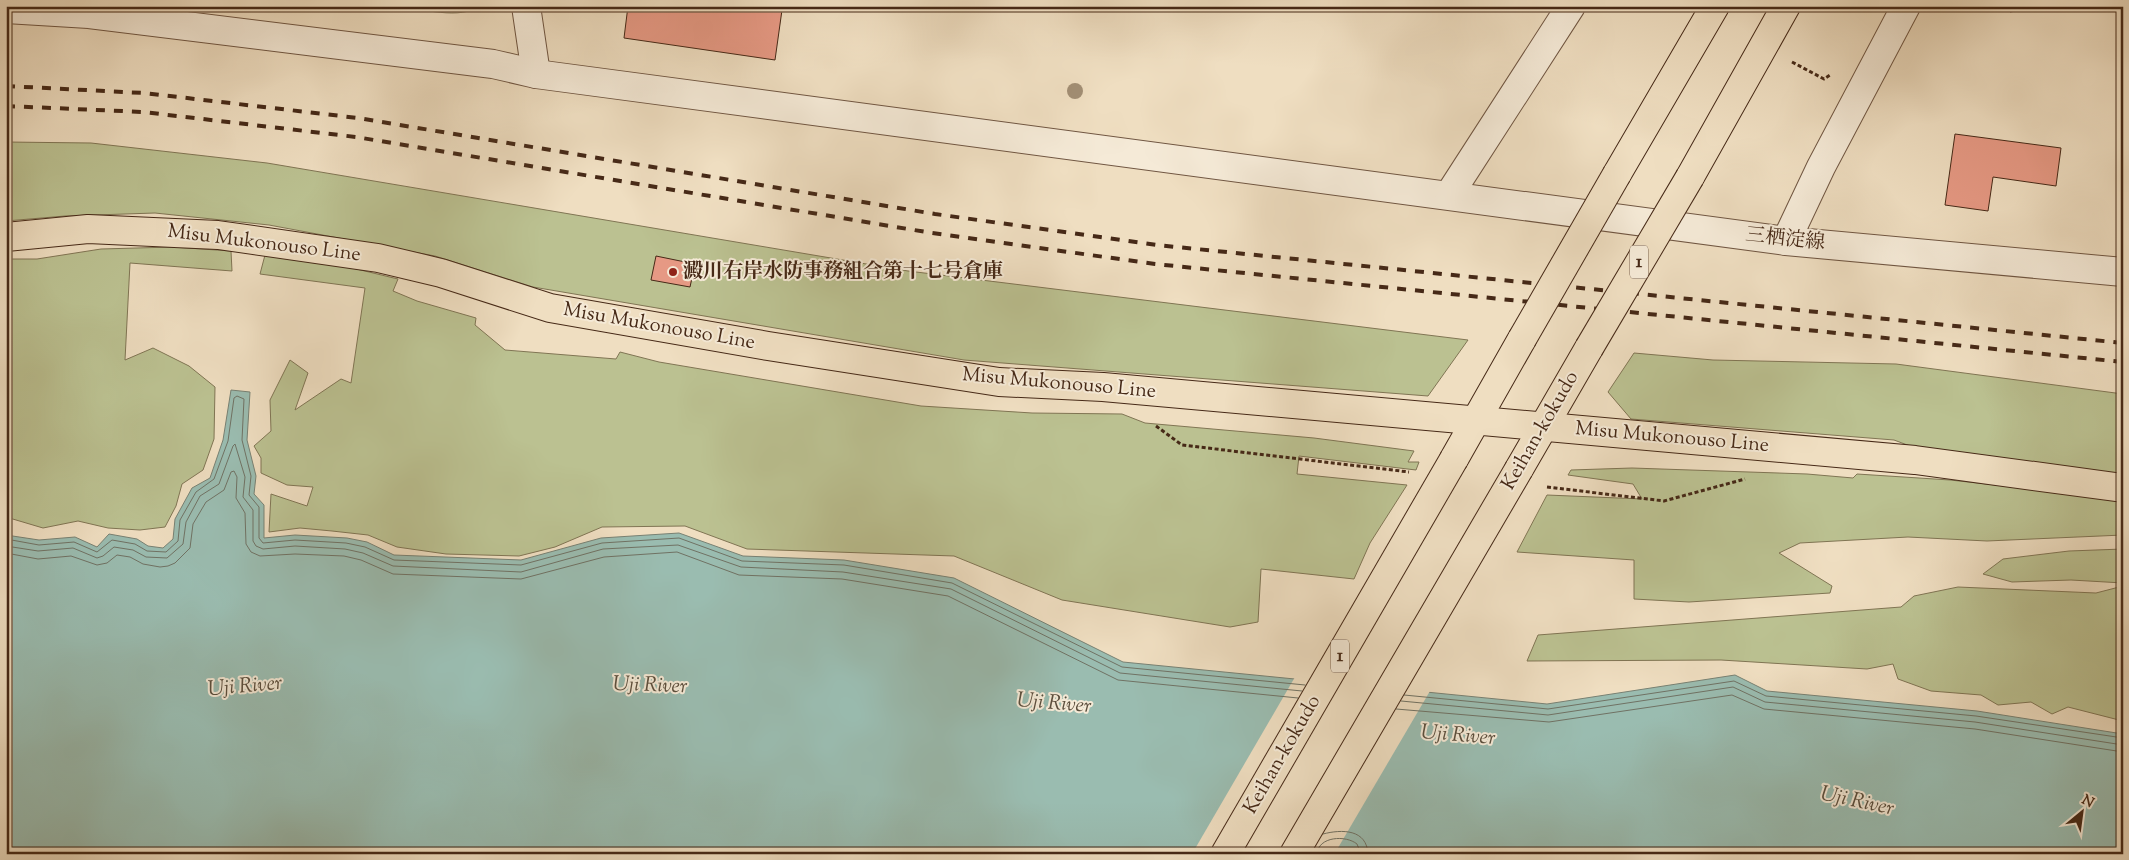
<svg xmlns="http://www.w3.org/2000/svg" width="2129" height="860" viewBox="0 0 2129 860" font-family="'Sorts Mill Goudy','Noto Serif JP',serif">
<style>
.green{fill:#bbc191;stroke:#807554}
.water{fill:#9abcb0;stroke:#788173}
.pier{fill:#efdec1}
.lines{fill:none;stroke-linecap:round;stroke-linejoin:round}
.shore{stroke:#707264;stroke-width:1}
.building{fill:#e69984;stroke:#462917}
.minor-casing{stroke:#705642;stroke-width:30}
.major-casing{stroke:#462917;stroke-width:30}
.highway-casing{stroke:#462917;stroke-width:30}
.path{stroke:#462917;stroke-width:3;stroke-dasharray:4 2.5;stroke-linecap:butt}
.minor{stroke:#f5ead7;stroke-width:28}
.major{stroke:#efdec1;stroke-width:28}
.highway{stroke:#efdec1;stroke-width:28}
.rail{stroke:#462917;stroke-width:4;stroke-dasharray:9 9;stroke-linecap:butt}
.highway-bridge-casing{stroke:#462917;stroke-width:30;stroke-linecap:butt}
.highway-bridge{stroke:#efdec1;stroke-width:28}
.tree{fill:#a28f75}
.poi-dot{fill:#8f2418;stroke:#f5ead7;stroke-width:2}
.labels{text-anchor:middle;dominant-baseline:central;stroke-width:4;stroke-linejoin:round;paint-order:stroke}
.shield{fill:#f5ead7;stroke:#7a6351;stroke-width:1}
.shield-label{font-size:19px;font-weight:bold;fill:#462917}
.street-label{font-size:20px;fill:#462917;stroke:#f5ead7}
.poi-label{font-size:20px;font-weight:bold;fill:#462917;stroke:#f5ead7;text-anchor:start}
.water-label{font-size:21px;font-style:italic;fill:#5b4e3d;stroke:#f5ead7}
</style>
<rect width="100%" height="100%" fill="#efdec1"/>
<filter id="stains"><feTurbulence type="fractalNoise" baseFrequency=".004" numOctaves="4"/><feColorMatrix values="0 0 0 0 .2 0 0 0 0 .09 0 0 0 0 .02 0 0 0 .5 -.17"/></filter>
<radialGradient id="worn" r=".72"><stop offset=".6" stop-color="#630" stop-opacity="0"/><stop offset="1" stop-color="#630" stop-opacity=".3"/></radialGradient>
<!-- green -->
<g class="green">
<path d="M 399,6 L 479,6 C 462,20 420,9 399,6 Z"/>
<polygon points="6,142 91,143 267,163 908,271 1468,340 1428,396 964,360 533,287 435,256 269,225 155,213 65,216 6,221"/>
<polygon points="172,247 231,251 232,271 130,263 125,360 153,348 189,366 215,387 214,439 203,470 182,484 176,506 165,527 140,530 108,528 78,521 43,528 6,517 6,259 37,259 101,249"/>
<polygon points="265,255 344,266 398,279 393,291 417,301 476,318 475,325 505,350 616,359 620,352 659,362 921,406 1032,413 1122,414 1145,423 1314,438 1414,451 1408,462 1419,462 1416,470 1299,456 1297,474 1407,485 1370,543 1354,579 1261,569 1258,622 1230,627 1062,600 954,556 747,549 685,526 602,527 555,547 519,556 446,554 397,547 368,535 332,531 300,528 269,532 271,494 307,506 313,487 287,485 261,473 261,458 254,446 271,431 270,400 290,360 308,373 295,410 341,379 351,383 365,288 260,274"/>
<polygon points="1634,353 1713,360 1896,364 2123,394 2123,475 1926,452 1894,440 1631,419 1608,392"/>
<polygon points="1632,468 1807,474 1853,478 1857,474 1950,480 2123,499 2123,535 1987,541 1908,537 1800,543 1779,553 1832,586 1830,593 1689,602 1634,599 1634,560 1517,552 1547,495 1642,499 1633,484 1568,475 1571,470"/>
<polygon points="2123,549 2123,583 2071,580 2012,582 1983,574 2003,559 2069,551"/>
<polygon points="2123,586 2123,724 2119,720 2068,707 2052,714 2031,702 1998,705 1981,695 1931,691 1898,679 1893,664 1867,669 1721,660 1527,661 1538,635 1901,607 1914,596 1958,587 2096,593"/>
</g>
<!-- water -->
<polygon class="water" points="231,390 250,392 247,440 256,476 254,494 264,505 264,538 295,535 347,538 367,542 394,555 521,560 601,538 679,533 743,556 844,560 954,578 1123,662 1547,704 1735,675 1767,691 1977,711 2123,734 2123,854 1352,854 1346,849 1309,854 6,854 6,535 39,540 75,537 97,547 109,534 137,539 148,546 163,548 173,539 175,519 192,488 210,478 223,440"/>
<!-- pier -->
<polygon class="pier" points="1295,677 1430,691 1335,853 1192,854"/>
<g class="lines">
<!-- shore -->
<g class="shore">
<polyline points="6,539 39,545 74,542 97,552 112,540 135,544 147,551 166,552 178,541 180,520 196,492 214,479 228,441 234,398 237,396 244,399 242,440 251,476 249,495 259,507 259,538 263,543 295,540 346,543 365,547 394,560 521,565 602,543 679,538 742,561 844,565 952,583 1122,667 1305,685"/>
<polyline points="6,546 38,551 73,548 97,558 103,556 114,547 133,550 146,557 167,558 183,544 186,522 200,496 219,484 233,446 235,444 245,477 243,497 253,510 253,541 256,546 263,549 295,546 345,549 363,553 393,566 521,572 603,549 678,545 741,567 843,572 951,589 1120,673 1302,691"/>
<polyline points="6,553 38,559 71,556 97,565 107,563 117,555 130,557 143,564 160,567 168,566 175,563 190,548 193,524 206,502 224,490 231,472 234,471 237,477 236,498 245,513 246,544 251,552 260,556 295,554 344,556 361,560 393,574 521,579 604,557 677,552 739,575 842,579 948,596 1118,680 1298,698"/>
<polyline points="1404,695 1548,709 1734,681 1766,696 1976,716 2123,738"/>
<polyline points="1401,701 1548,715 1733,687 1765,702 1975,722 2123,745"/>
<polyline points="1396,709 1549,722 1732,695 1764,709 1975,729 2123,752"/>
<path d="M 1323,834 C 1342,829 1367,829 1368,854"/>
<path d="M 1317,854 C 1318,836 1346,835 1357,844 L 1361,854"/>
</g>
</g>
<!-- building -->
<g class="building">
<polygon points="628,6 759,6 782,10 775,60 624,38"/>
<polygon points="2009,6 2046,6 2010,12"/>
<polygon points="1955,134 2061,148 2056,186 1993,177 1988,211 1945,205"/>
<polygon points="656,256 695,264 690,287 651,280"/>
</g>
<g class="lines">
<defs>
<g id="minor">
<polyline points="526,6 536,74"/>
<polyline points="6,9 89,14 493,64 536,74 1786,241 2123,272"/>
<polyline points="1449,195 1571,6"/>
<polyline points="1786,241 1821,167 1906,6"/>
</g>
<polyline id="major" points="6,237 88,229 218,235 378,258 441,273 550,308 768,346 999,382 1103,387 1915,460 2123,488"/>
<g id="highway">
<polyline points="1617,174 1715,6"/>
<polyline points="1690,177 1786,6"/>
<polyline points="1454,459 1522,339"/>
<polyline points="1519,469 1589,348"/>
</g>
</defs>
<!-- minor casing -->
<use href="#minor" class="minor-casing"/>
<!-- major casing -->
<use href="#major" class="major-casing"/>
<!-- highway casing -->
<use href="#highway" class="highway-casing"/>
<!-- path -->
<g class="path">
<polyline points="1792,62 1824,79 1830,75"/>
<polyline points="1156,426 1182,445 1409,472"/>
<polyline points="1547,487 1664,501 1745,479"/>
</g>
<!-- minor -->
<use href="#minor" class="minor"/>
<!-- major -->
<use href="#major" class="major"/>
<!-- highway -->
<use href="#highway" class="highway"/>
<!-- rail -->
<g class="rail">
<polyline points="6,86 144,93 358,118 935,214 1157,245 2123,343"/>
<polyline points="6,106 143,112 356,137 932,233 1155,264 2123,362"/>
</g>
<defs>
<g id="highway-bridge">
<polyline points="1522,339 1617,174"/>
<polyline points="1589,348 1690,177"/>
<polyline points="1225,854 1454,459"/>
<polyline points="1294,854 1519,469"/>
</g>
</defs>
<!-- highway-bridge casing -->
<use href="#highway-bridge" class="highway-bridge-casing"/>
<!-- highway-bridge -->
<use href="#highway-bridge" class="highway-bridge"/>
</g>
<!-- trees -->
<circle class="tree" cx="1075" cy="91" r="8"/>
<!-- markers -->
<circle class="poi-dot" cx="673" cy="272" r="5"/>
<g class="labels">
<!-- shield labels -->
<g class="shield">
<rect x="1630" y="245.5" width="18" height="33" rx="4"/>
<rect x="1331" y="639.5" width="18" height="33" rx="4"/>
</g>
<g class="shield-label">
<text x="1639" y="262">1</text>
<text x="1340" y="656">1</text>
</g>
<!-- street labels -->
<g class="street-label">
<text transform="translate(1785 240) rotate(6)">三栖淀線</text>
<text transform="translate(264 244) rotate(7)">Misu Mukonouso Line</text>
<text transform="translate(659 327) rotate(10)">Misu Mukonouso Line</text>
<text transform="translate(1059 384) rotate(5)">Misu Mukonouso Line</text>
<text transform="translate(1541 431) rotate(-60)">Keihan-kokudo</text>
<text transform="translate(1672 438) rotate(5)">Misu Mukonouso Line</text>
<text transform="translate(1283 755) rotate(-60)">Keihan-kokudo</text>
</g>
<!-- poi labels -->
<g class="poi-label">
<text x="683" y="272">澱川右岸水防事務組合第十七号倉庫</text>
</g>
<!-- water labels -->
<g class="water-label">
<text transform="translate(650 686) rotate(2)">Uji River</text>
<text transform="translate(245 687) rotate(-5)">Uji River</text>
<text transform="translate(1054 704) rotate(5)">Uji River</text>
<text transform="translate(1458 736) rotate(5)">Uji River</text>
<text transform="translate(1857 802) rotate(12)">Uji River</text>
</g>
</g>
<!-- margin -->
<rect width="2129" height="860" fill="none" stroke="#efdec1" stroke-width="25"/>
<rect x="8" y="8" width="2114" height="845" fill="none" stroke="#462917" stroke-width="2.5"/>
<rect x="12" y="12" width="2104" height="835" fill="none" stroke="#462917"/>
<!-- north arrow -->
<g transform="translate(2082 812) rotate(29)" stroke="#f5ead7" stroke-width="4" paint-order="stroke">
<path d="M0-4L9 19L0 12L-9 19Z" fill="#462917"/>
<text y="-8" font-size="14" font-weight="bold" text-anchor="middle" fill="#462917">N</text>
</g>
<rect width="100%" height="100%" filter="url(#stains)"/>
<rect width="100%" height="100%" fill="url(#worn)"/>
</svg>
